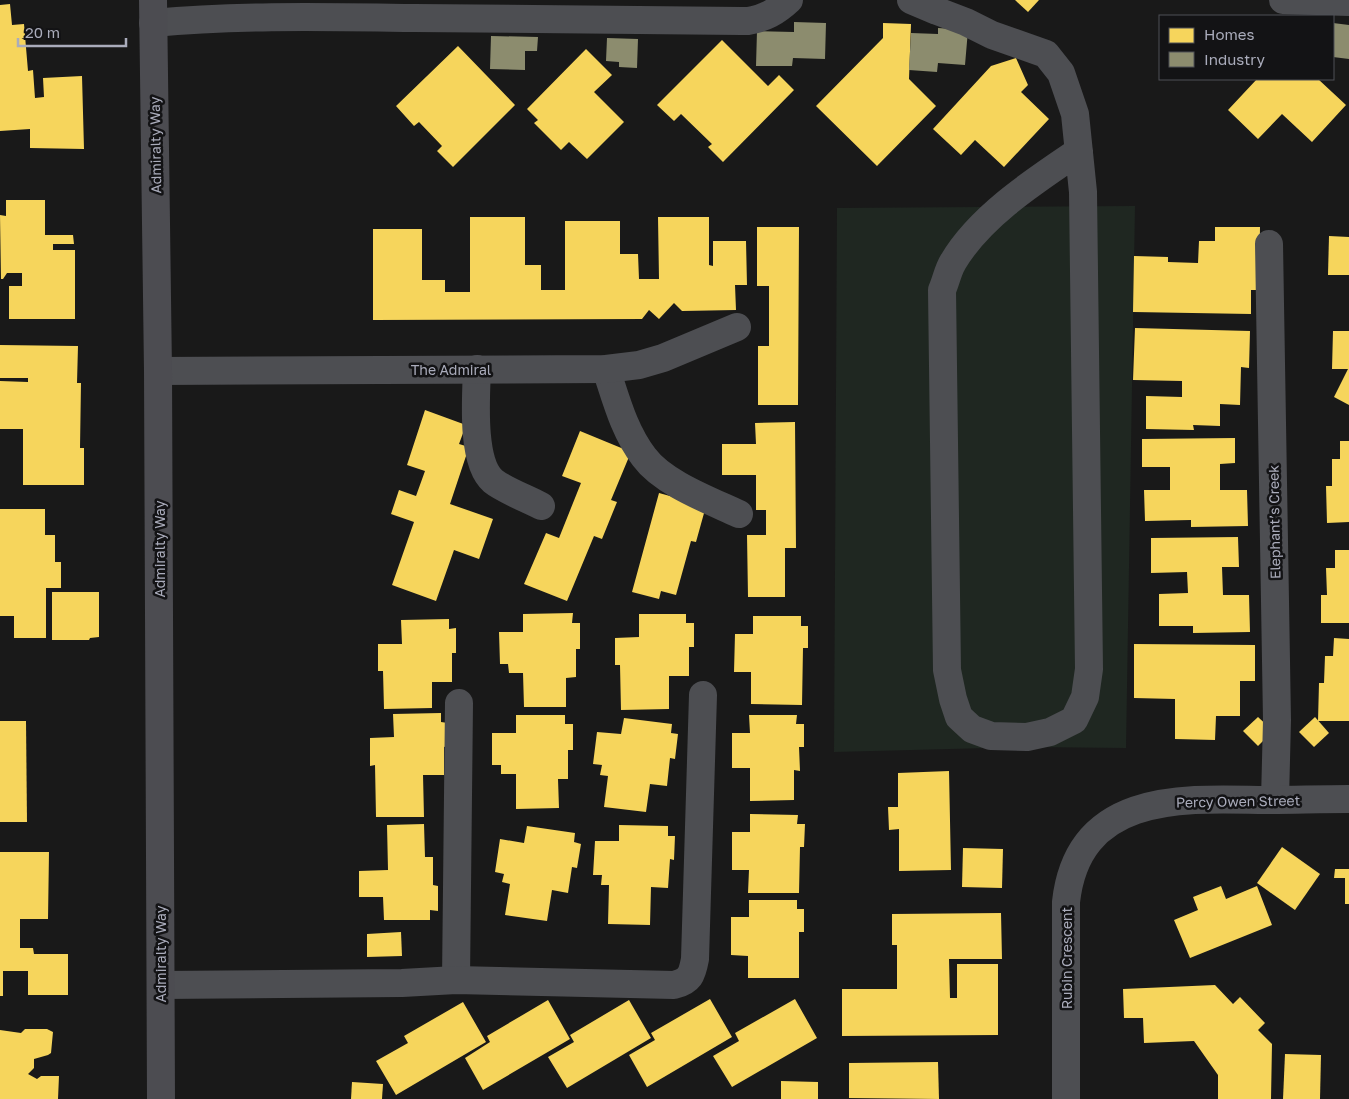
<svg xmlns="http://www.w3.org/2000/svg" width="1349" height="1099" viewBox="0 0 1349 1099" font-family="'Golos Text',sans-serif">
<style>
.green{fill:#1f2721}
.homes{fill:#f6d55c}
.industry{fill:#8c8c6e}
.lines{fill:none;stroke-linecap:round;stroke-linejoin:round}
.street{stroke:#4d4e52;stroke-width:28}
.secondary{stroke:#4c4c51;stroke-width:28}
.labels{text-anchor:middle;dominant-baseline:central;stroke-width:5;stroke-linejoin:round;paint-order:stroke}
.street-label{font-size:14px;fill:#aaacbb;stroke:#131315}
</style>
<rect width="100%" height="100%" fill="#191919"/>
<!-- green -->
<polygon class="green" points="1135,206 1126,748 1029,747 834,752 837,208"/>
<!-- homes -->
<g class="homes">
<polygon points="1015,0 1039,0 1028,12"/>
<polygon points="10,4 12,25 24,24 28,71 33,70 35,98 44,97 43,78 82,76 84,149 30,148 30,129 0,131 0,5"/>
<polygon points="883,23 911,24 909,79 936,106 877,166 816,106 883,38"/>
<polygon points="722,40 768,86 779,75 794,90 723,162 708,147 712,144 681,114 674,121 657,105"/>
<polygon points="458,46 515,105 453,167 437,151 442,146 419,122 414,126 396,106"/>
<polygon points="586,49 612,75 594,92 624,122 587,159 569,142 561,150 534,123 538,120 527,109"/>
<polygon points="1016,58 1028,85 1021,92 1049,119 1004,167 975,140 961,155 933,129 991,66"/>
<polygon points="1257,79 1318,79 1346,105 1312,142 1282,114 1258,139 1228,110"/>
<polygon points="6,200 45,200 45,235 73,235 74,244 53,244 53,250 75,250 75,319 9,319 9,286 22,286 22,273 7,273 3,279 1,279 0,215 6,216"/>
<polygon points="470,217 525,217 525,265 541,265 541,290 565,290 565,221 620,221 620,254 638,254 639,279 659,279 658,217 709,217 709,265 713,266 713,241 746,241 747,285 735,285 736,310 682,311 674,303 659,319 649,310 642,319 373,320 373,229 422,229 422,280 445,280 445,292 470,292"/>
<polygon points="757,227 799,227 798,405 758,405 758,346 769,346 769,286 757,286"/>
<polygon points="1215,227 1260,227 1259,290 1251,290 1251,314 1133,312 1134,256 1168,257 1168,262 1198,263 1199,241 1215,241"/>
<polygon points="1329,236 1349,237 1349,275 1328,275"/>
<polygon points="1135,328 1250,331 1249,368 1241,367 1240,405 1220,404 1220,426 1193,425 1194,430 1146,429 1146,396 1182,397 1182,381 1133,380"/>
<polygon points="1333,331 1349,331 1349,405 1334,397 1348,369 1332,369"/>
<polygon points="0,345 78,346 77,383 81,383 80,448 84,448 84,485 23,485 23,429 0,429 0,381 28,382 28,378 0,378"/>
<polygon points="425,410 466,425 459,444 469,447 450,504 493,519 479,559 454,550 436,601 392,585 414,522 391,514 399,490 416,496 425,471 407,465"/>
<polygon points="795,422 796,548 785,548 785,597 748,597 747,535 766,535 766,510 756,510 756,475 722,475 722,444 756,444 755,423"/>
<polygon points="580,431 631,452 611,500 617,502 602,539 594,536 567,601 524,584 546,533 559,538 581,483 562,476"/>
<polygon points="1235,438 1235,463 1220,464 1220,490 1247,490 1248,526 1191,527 1191,520 1145,521 1144,490 1170,490 1170,467 1142,467 1142,439"/>
<polygon points="1340,441 1349,441 1349,522 1327,523 1326,486 1332,486 1332,459 1340,459"/>
<polygon points="659,493 706,506 696,542 691,541 676,595 661,591 659,599 632,592"/>
<polygon points="0,509 45,509 45,535 55,535 55,562 61,562 61,588 46,588 46,638 14,638 14,616 0,616"/>
<polygon points="1238,537 1239,567 1222,567 1223,595 1249,595 1250,632 1193,633 1193,626 1159,626 1159,594 1188,593 1187,572 1151,573 1151,538"/>
<polygon points="1335,550 1349,550 1349,623 1321,623 1321,595 1327,595 1326,568 1335,568"/>
<polygon points="52,592 99,592 99,637 90,638 89,640 52,640"/>
<polygon points="573,613 572,623 580,623 580,649 576,649 576,677 566,678 566,707 524,707 523,673 509,673 508,664 500,664 499,632 523,632 523,614"/>
<polygon points="639,614 686,614 686,623 694,623 694,647 689,647 689,676 669,676 669,709 621,710 620,665 615,665 615,638 639,637"/>
<polygon points="753,616 801,616 801,626 808,626 808,648 803,648 802,705 751,704 751,672 734,672 735,634 753,634"/>
<polygon points="449,619 449,629 456,628 456,653 452,653 452,682 432,682 432,708 384,709 383,671 378,671 378,644 402,644 401,620"/>
<polygon points="1334,638 1349,639 1349,721 1318,721 1319,683 1324,683 1325,656 1333,656"/>
<polygon points="1134,644 1255,645 1255,681 1240,681 1240,716 1216,716 1215,740 1175,739 1175,699 1134,698"/>
<polygon points="441,713 441,722 448,723 448,746 444,747 444,775 423,775 424,817 376,817 375,765 370,766 370,738 394,737 393,714"/>
<polygon points="516,715 565,715 565,724 573,724 573,750 568,750 568,779 558,779 559,808 516,809 516,774 501,774 501,765 492,765 492,733 516,733"/>
<polygon points="749,715 797,715 796,724 804,724 804,747 799,747 800,771 794,770 794,800 750,801 750,768 732,768 732,733 750,733"/>
<polygon points="1258,717 1273,731 1258,746 1243,731"/>
<polygon points="1315,717 1329,733 1314,747 1299,732"/>
<polygon points="624,718 672,724 671,733 678,734 675,759 670,758 667,786 650,784 646,812 604,807 608,776 600,775 602,765 593,764 597,732 621,734"/>
<polygon points="0,721 26,721 27,822 0,822"/>
<polygon points="949,771 951,870 899,871 899,829 889,830 888,807 898,807 898,773"/>
<polygon points="750,814 798,815 797,824 805,824 804,847 800,847 799,893 748,893 749,870 732,870 732,832 750,832"/>
<polygon points="424,824 425,857 433,857 433,885 438,886 438,911 430,910 430,920 384,920 383,897 359,897 359,871 388,870 387,825"/>
<polygon points="619,825 668,826 668,836 675,836 674,860 670,859 668,888 651,887 650,925 608,924 609,885 601,885 602,875 593,875 595,841 619,841"/>
<polygon points="527,826 575,833 574,842 581,844 577,868 572,867 568,893 552,890 547,921 505,915 510,884 502,882 504,874 495,872 500,839 524,843"/>
<polygon points="1282,847 1320,874 1295,910 1257,883"/>
<polygon points="963,848 1003,849 1002,888 962,887"/>
<polygon points="0,852 49,852 48,919 20,919 20,948 33,948 34,954 68,954 68,995 28,995 28,971 3,971 3,996 0,996"/>
<polygon points="1335,869 1349,869 1349,904 1345,904 1345,878 1334,878"/>
<polygon points="1221,886 1226,899 1257,886 1272,925 1190,958 1174,920 1198,910 1193,897"/>
<polygon points="749,900 797,900 797,909 804,909 804,932 799,932 799,978 748,978 748,956 731,955 731,917 749,917"/>
<polygon points="1001,913 1002,959 949,959 950,998 957,998 957,964 998,964 998,1035 842,1036 842,989 897,989 897,945 892,945 892,914"/>
<polygon points="401,932 402,956 367,957 367,934"/>
<polygon points="1215,985 1233,1004 1240,997 1265,1023 1258,1030 1272,1044 1271,1099 1218,1099 1218,1075 1194,1041 1144,1043 1143,1018 1124,1018 1123,989"/>
<polygon points="710,999 732,1037 647,1087 629,1055 655,1040 651,1033"/>
<polygon points="795,999 817,1038 732,1087 713,1056 739,1041 735,1033"/>
<polygon points="548,1000 570,1039 483,1090 465,1058 490,1042 487,1036"/>
<polygon points="629,1000 651,1038 567,1088 548,1057 574,1042 570,1035"/>
<polygon points="463,1002 486,1042 396,1095 376,1061 408,1043 404,1036"/>
<polygon points="25,1029 47,1029 53,1032 51,1053 48,1055 34,1059 34,1068 28,1074 37,1079 41,1076 59,1076 58,1099 0,1099 0,1030 21,1033"/>
<polygon points="1285,1054 1321,1055 1320,1099 1283,1099"/>
<polygon points="938,1062 939,1099 849,1098 849,1063"/>
<polygon points="781,1081 818,1082 818,1099 781,1099"/>
<polygon points="352,1082 383,1084 382,1099 351,1099"/>
</g>
<!-- industry -->
<g class="industry">
<polygon points="794,22 826,23 825,59 793,58 792,66 756,66 757,31 794,32"/>
<polygon points="1333,23 1349,25 1349,59 1333,57"/>
<polygon points="938,28 968,30 965,65 938,63 937,72 909,70 911,33 938,34"/>
<polygon points="491,36 538,37 537,51 525,51 525,70 490,69"/>
<polygon points="607,38 638,39 637,68 619,67 619,62 606,61"/>
</g>
<g class="lines">
<!-- street -->
<g class="street">
<path d="M 911,0 L 937,11 L 966,22 L 992,35 L 1046,54 L 1061,73 L 1075,114 L 1083,192 L 1089,669 L 1085,697 L 1074,720 L 1050,732 L 1027,737 L 991,736 L 972,729 L 959,717 L 953,699 L 947,670 L 942,290 C 946,281 948,270 953,262 C 980,216 1036,180 1079,151"/>
<polyline points="1283,0 1349,2"/>
<path d="M 153,23 C 240,15 327,17 414,18 C 526,18 637,19 748,21 C 765,18 776,12 789,0"/>
<polyline points="1269,244 1277,720 1275,800"/>
<path d="M 477,369 C 476,397 471,462 493,481 C 504,490 528,499 541,506"/>
<path d="M 606,369 C 616,399 624,431 644,457 C 663,483 709,500 739,514"/>
<polyline points="158,371 606,369 639,365 663,358 737,327"/>
<polyline points="456,980 459,703"/>
<path d="M 161,985 L 402,983 L 456,980 L 674,985 C 690,981 692,975 695,959 L 703,695"/>
<path d="M 1066,1099 L 1066,902 C 1078,794 1178,798 1262,800 C 1291,800 1320,799 1349,799"/>
</g>
<!-- secondary -->
<polyline class="secondary" points="153,0 158,371 161,1099"/>
</g>
<g class="labels">
<!-- street labels -->
<g class="street-label">
<text transform="translate(155 145) rotate(-91)">Admiralty Way</text>
<text x="451" y="369">The Admiral</text>
<text transform="translate(1274 522) rotate(-91)">Elephant’s Creek</text>
<text transform="translate(159 549) rotate(-90)">Admiralty Way</text>
<text transform="translate(1238 801) rotate(-1)">Percy Owen Street</text>
<text transform="translate(160 954) rotate(-90)">Admiralty Way</text>
<text transform="translate(1066 958) rotate(-90)">Rubin Crescent</text>
</g>
</g>
<!-- legend -->
<rect x="1159" y="15" width="175" height="65" fill="#131315" stroke="#4f5057"/>
<rect x="1169" y="28" width="25" height="15" fill="#f6d55c" stroke="#4f5057"/>
<text x="1204" y="40" font-size="15" fill="#aaacbb">Homes</text>
<rect x="1169" y="52" width="25" height="15" fill="#8c8c6e" stroke="#4f5057"/>
<text x="1204" y="65" font-size="15" fill="#aaacbb">Industry</text>
<!-- scale -->
<path d="M18 38v8h108v-8" fill="none" stroke="#aaacbb" stroke-width="2.5"/>
<text x="25" y="38" font-size="15" fill="#aaacbb" stroke="#131315" stroke-width="4" paint-order="stroke">20 m</text>
</svg>
